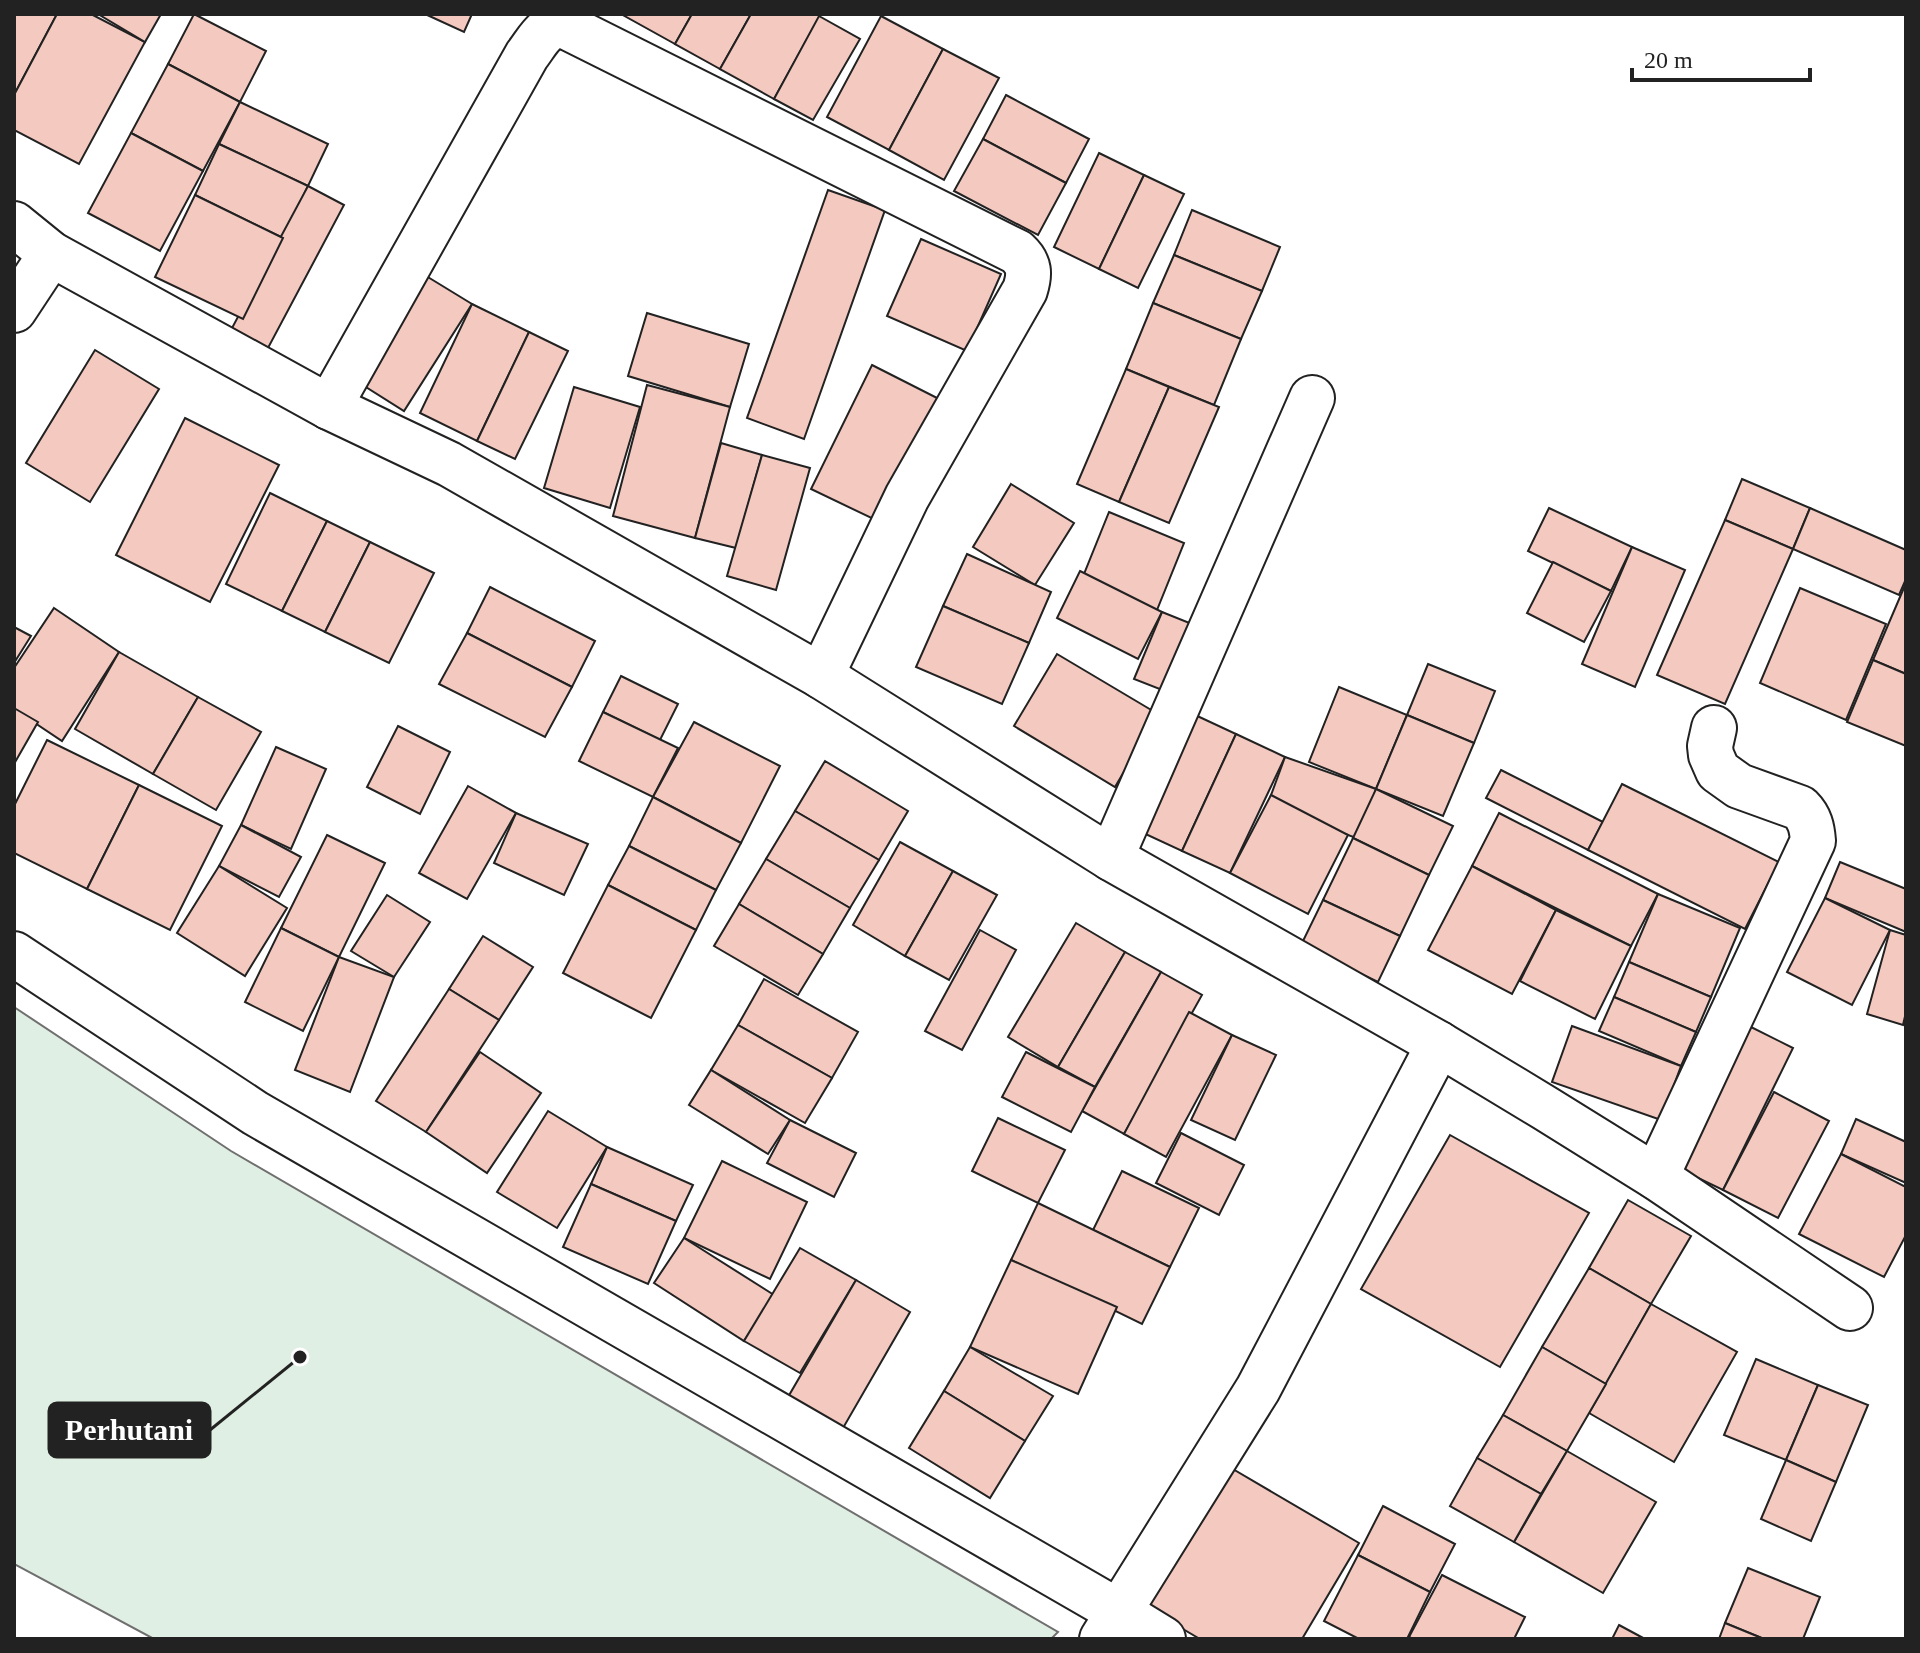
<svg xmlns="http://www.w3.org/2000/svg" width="1920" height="1653" viewBox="0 0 1920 1653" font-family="'Times New Roman',serif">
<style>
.green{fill:#e0efe3;stroke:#6f6f6f;stroke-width:2}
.building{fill:#f3c9c0;stroke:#222;stroke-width:2}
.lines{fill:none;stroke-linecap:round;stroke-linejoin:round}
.minor-casing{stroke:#222;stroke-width:48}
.secondary-casing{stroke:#222;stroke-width:48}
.minor{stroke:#fff;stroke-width:44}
.secondary{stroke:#fff;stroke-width:44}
.leader{fill:none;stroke:#222;stroke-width:3}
.callout-dot{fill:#222;stroke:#fff;stroke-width:3}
.callout{fill:#222;stroke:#222;stroke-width:3}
.callout-label{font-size:30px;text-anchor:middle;font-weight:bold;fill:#fff}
</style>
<rect width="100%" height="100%" fill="#fff"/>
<!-- green -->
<polygon class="green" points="14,1007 231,1151 1058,1632 1051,1639 154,1639 14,1564"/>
<!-- building -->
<g class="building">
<polygon points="14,14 57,14 14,95"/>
<polygon points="57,14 91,14 145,42 79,164 14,130 14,95"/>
<polygon points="98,14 161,14 145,42"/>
<polygon points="194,14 266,51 240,102 168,64"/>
<polygon points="425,14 472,14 464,32"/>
<polygon points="621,14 692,14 675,44"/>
<polygon points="692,14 751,14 720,69 675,44"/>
<polygon points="751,14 821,14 774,99 720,69"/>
<polygon points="819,16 860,39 813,120 774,99"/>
<polygon points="881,16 943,49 889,150 827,117"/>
<polygon points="943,49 999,78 944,180 889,150"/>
<polygon points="168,64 240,102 203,171 131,133"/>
<polygon points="1006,95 1089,139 1066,183 983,139"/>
<polygon points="240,102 328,144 308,186 219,144"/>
<polygon points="131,133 203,171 160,251 88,213"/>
<polygon points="983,139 1066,183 1038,235 954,191"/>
<polygon points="219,144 308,186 283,238 195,195"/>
<polygon points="1099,153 1144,175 1099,269 1054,247"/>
<polygon points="1144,175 1184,194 1138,288 1099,269"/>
<polygon points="308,186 344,205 268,348 232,328"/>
<polygon points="828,190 885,210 804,439 747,418"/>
<polygon points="195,195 283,238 243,319 155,277"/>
<polygon points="1192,210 1280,247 1262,291 1174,255"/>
<polygon points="921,239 1001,274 967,351 887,316"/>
<polygon points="1174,255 1262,291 1241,339 1153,303"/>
<polygon points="418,271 472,304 404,411 350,377"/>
<polygon points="1153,303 1241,339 1214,405 1126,369"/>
<polygon points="472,304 529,332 477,441 420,413"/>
<polygon points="647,313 749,344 730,407 628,376"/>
<polygon points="529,332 568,351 515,459 477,441"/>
<polygon points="95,350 159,389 90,502 26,463"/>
<polygon points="872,365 945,402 884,524 811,489"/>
<polygon points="1126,369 1169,387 1119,502 1077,484"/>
<polygon points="647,385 730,407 695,538 613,516"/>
<polygon points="574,387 640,407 610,508 544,488"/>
<polygon points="1169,387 1219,407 1169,523 1119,502"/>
<polygon points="185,418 279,465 210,602 116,555"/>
<polygon points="721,443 762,455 736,548 695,538"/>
<polygon points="762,455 810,468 776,590 727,576"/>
<polygon points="1742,479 1810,508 1793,549 1725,520"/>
<polygon points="1011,484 1074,523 1035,585 973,547"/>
<polygon points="270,493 327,521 282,611 226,584"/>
<polygon points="1549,508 1632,547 1611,591 1528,551"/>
<polygon points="1810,508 1906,550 1906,579 1899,595 1793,549"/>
<polygon points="1109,512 1184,543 1157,610 1082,579"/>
<polygon points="1725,520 1793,549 1725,704 1657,675"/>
<polygon points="327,521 370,542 325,632 282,611"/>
<polygon points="370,542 434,573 389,663 325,632"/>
<polygon points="1632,547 1685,570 1635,687 1582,664"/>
<polygon points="967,554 1051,592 1029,643 943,606"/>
<polygon points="1553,562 1611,591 1584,642 1527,613"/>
<polygon points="1080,571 1162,612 1138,659 1057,618"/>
<polygon points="1906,583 1906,674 1873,660"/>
<polygon points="490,587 595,641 572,687 467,633"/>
<polygon points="1800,588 1886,624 1846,720 1760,683"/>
<polygon points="943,606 1029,643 1002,704 916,667"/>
<polygon points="54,608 119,652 62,741 14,709 14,668"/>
<polygon points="1162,612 1202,628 1175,695 1134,679"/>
<polygon points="14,627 31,636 14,663"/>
<polygon points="467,633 572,687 545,737 439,684"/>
<polygon points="119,652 198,697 153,774 75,729"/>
<polygon points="1057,654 1158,714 1115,787 1014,726"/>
<polygon points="1873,660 1906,674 1906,746 1847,722"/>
<polygon points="1428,664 1495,691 1474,743 1407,715"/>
<polygon points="621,676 678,704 660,740 603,712"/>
<polygon points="1339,687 1407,715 1376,789 1309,762"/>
<polygon points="198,697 261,732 216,810 153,774"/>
<polygon points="14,708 38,722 14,764"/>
<polygon points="603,712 678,748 653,797 579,761"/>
<polygon points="1193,714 1236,734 1182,851 1139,831"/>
<polygon points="1407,715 1474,743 1443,816 1376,789"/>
<polygon points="694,722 780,766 741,843 653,797"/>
<polygon points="398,726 450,752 420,814 367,787"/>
<polygon points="1236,734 1285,757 1230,873 1182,851"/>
<polygon points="47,740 139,785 87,889 14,853 14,806"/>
<polygon points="276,747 326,769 291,849 241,825"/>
<polygon points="1285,757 1376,789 1359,839 1267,806"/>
<polygon points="825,761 908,811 879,860 795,811"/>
<polygon points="1501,770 1603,822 1588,850 1486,798"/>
<polygon points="1622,784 1779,862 1745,929 1588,850"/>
<polygon points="139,785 222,826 170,930 87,889"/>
<polygon points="468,786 516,813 467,899 419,873"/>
<polygon points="1376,789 1453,826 1429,875 1353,838"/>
<polygon points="1271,795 1348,835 1308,914 1230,873"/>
<polygon points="653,797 741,843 716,890 629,846"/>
<polygon points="795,811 879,860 850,908 766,859"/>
<polygon points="516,813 588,844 564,895 494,863"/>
<polygon points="1499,813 1658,894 1631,946 1472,866"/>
<polygon points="241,825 301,857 279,897 219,866"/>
<polygon points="327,835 385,863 339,957 281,928"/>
<polygon points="1353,838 1429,875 1400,936 1323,900"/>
<polygon points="900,842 953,871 905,956 853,925"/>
<polygon points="629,846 716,890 696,930 608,885"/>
<polygon points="766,859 850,908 823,954 739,904"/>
<polygon points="1840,862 1906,889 1906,932 1825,898"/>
<polygon points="219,866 287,908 245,976 177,933"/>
<polygon points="1472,866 1556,910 1512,994 1428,950"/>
<polygon points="953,871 997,895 949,980 905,956"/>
<polygon points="608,885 696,930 651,1018 563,973"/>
<polygon points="1658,894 1740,928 1711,997 1629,962"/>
<polygon points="387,895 430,922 394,977 351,951"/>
<polygon points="1825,898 1890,930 1852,1005 1787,972"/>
<polygon points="1323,900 1400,936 1378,982 1301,945"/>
<polygon points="739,904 823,954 798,995 714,946"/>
<polygon points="1556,910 1631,946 1595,1019 1520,981"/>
<polygon points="1076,923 1125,952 1058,1067 1008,1037"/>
<polygon points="281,928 339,957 303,1031 245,1002"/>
<polygon points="980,930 1016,950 962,1050 925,1031"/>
<polygon points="1890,930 1906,935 1906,1012 1903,1025 1867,1014"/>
<polygon points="483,936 533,967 499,1020 449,989"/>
<polygon points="1125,952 1161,972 1095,1087 1058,1067"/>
<polygon points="339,957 394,977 350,1092 295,1070"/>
<polygon points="1629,962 1711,997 1696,1032 1614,997"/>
<polygon points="1161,972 1202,995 1124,1134 1082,1111"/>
<polygon points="764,979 858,1032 832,1078 738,1025"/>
<polygon points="449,989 499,1020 426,1132 376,1101"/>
<polygon points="1614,997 1696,1032 1681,1066 1599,1031"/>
<polygon points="1189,1012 1232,1035 1166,1157 1124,1134"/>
<polygon points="1743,1023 1793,1048 1723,1190 1673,1166"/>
<polygon points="738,1025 832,1078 805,1123 711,1070"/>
<polygon points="1572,1026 1681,1066 1661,1120 1552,1082"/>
<polygon points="1232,1035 1276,1055 1235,1140 1191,1120"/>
<polygon points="480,1052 541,1093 487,1173 426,1132"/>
<polygon points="1026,1052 1095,1087 1071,1132 1002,1097"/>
<polygon points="711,1070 790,1120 768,1154 689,1105"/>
<polygon points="1774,1092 1829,1121 1778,1218 1723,1190"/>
<polygon points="548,1111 607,1147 557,1228 497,1192"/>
<polygon points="998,1118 1065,1150 1038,1203 972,1171"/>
<polygon points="1856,1119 1906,1142 1906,1183 1841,1154"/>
<polygon points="790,1120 856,1153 834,1197 767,1163"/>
<polygon points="1181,1133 1244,1165 1219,1215 1156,1183"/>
<polygon points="1450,1135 1589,1213 1500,1367 1361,1289"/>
<polygon points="607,1147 693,1185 676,1221 591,1184"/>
<polygon points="1841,1154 1906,1187 1906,1235 1884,1277 1799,1234"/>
<polygon points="722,1161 807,1202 770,1279 684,1238"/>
<polygon points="1122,1171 1199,1208 1170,1267 1093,1230"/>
<polygon points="591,1184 676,1221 648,1284 563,1247"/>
<polygon points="1628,1200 1691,1236 1651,1304 1589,1268"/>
<polygon points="1038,1203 1170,1267 1142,1324 1011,1260"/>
<polygon points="684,1238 774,1295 744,1341 654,1283"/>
<polygon points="800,1248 856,1280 800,1373 744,1341"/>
<polygon points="1011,1260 1117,1307 1078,1394 970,1347"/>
<polygon points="1589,1268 1651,1304 1606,1384 1542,1347"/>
<polygon points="856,1280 910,1312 839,1435 784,1404"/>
<polygon points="1651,1304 1737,1352 1674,1462 1589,1413"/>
<polygon points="970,1347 1053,1396 1025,1441 944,1391"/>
<polygon points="1542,1347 1606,1384 1567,1451 1503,1415"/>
<polygon points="1756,1359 1818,1385 1786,1460 1724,1435"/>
<polygon points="1818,1385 1868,1405 1836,1482 1786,1460"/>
<polygon points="944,1391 1025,1441 990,1498 909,1448"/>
<polygon points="1503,1415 1567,1451 1541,1494 1477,1458"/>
<polygon points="1567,1451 1656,1502 1603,1593 1514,1542"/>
<polygon points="1477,1458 1541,1494 1514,1542 1450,1506"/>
<polygon points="1786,1460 1836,1482 1811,1541 1761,1519"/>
<polygon points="1226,1465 1359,1543 1302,1639 1200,1639 1142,1605"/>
<polygon points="1383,1506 1455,1544 1430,1592 1358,1555"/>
<polygon points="1358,1555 1430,1592 1407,1639 1359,1639 1324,1621"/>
<polygon points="1748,1568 1820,1597 1803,1639 1764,1639 1725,1623"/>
<polygon points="1442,1575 1525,1617 1514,1639 1413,1639 1409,1637"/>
<polygon points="1725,1623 1764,1639 1719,1639"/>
<polygon points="1619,1625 1645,1639 1612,1639"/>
</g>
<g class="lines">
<defs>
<g id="minor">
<polyline points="14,224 51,254 329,407 449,464 821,676 1111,858 1439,1044 1545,1108 1656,1177 1850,1308"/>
<polyline points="14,310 51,254"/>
<path d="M 329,407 L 527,55 C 538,41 545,23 565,26 L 1017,252 C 1030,264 1030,274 1025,290 L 907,497 L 821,676"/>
<polyline points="1111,858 1312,398"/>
<path d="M 1656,1177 L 1813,841 C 1812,828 1810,818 1800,808 L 1739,786 L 1718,771 L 1711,755 L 1710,746 L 1714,728"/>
<polyline points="1102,1639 1258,1389 1439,1044"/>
</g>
<polyline id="secondary" points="14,954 255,1113 1119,1612 1163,1639"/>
</defs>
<!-- minor casing -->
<use href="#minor" class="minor-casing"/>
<!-- secondary casing -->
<use href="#secondary" class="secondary-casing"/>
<!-- minor -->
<use href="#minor" class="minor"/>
<!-- secondary -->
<use href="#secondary" class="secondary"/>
</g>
<!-- callouts -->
<path class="leader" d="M300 1357L210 1430"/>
<circle class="callout-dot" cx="300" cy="1357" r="8"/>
<rect class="callout" x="49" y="1403" width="161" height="54" rx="8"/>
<g class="callout-label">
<text x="129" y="1440">Perhutani</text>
</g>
<!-- border -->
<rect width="1920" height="1653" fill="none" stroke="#222222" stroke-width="32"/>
<!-- scale -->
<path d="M1632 68v12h178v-12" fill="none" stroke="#222222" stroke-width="4"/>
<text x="1644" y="68" font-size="24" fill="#222222" stroke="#ffffff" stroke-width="6" paint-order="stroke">20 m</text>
</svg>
